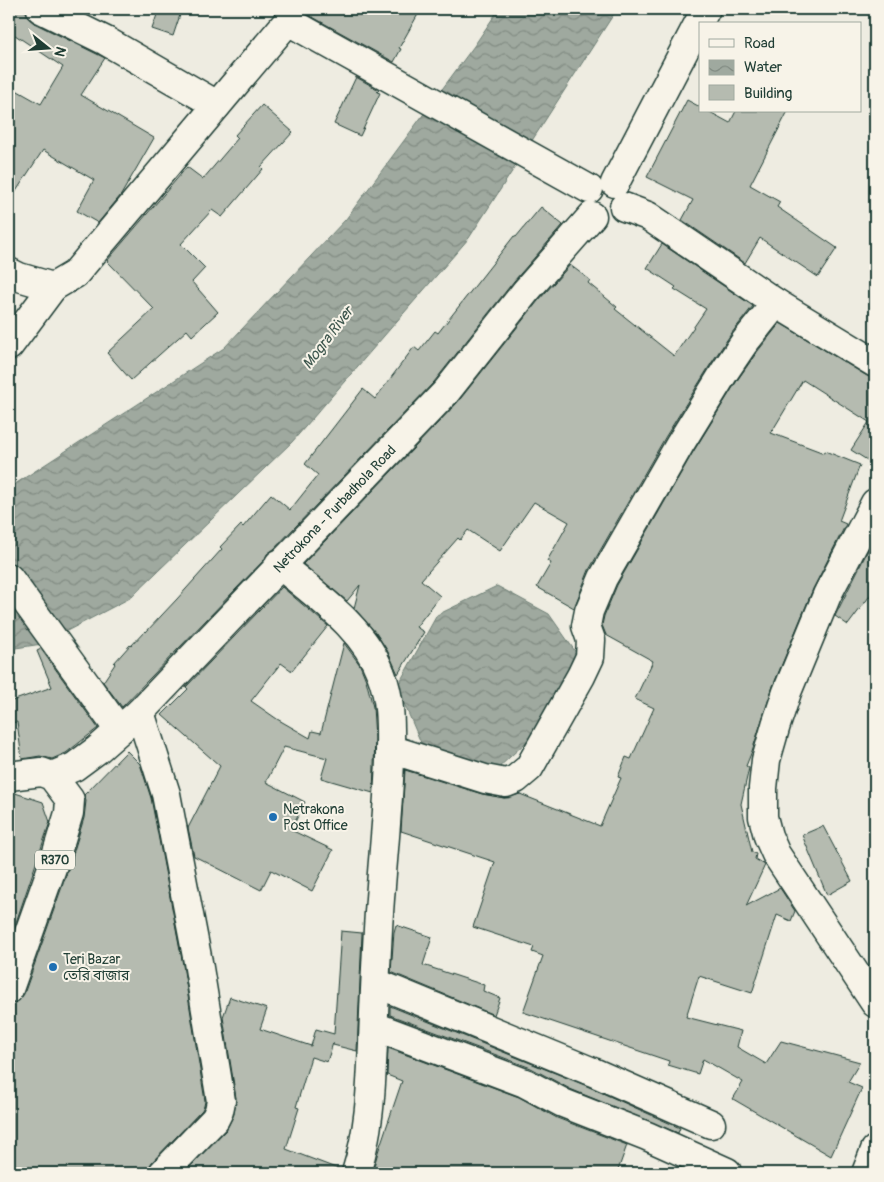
<svg xmlns="http://www.w3.org/2000/svg" width="884" height="1182" viewBox="0 0 884 1182" font-family="Pangolin,'Noto Sans Bengali',sans-serif">
<style>
.water{fill:url(#water-waves);stroke:#6c7e74}
.building{fill:#b5bbb0;stroke:#1f3d34}
.lines{fill:none;stroke-linecap:round;stroke-linejoin:round}
.street-casing{stroke:#1f3d34;stroke-width:31}
.secondary-casing{stroke:#1f3d34;stroke-width:31}
.primary-casing{stroke:#1f3d34;stroke-width:31}
.street{stroke:#f7f3e8;stroke-width:28}
.secondary{stroke:#f7f3e8;stroke-width:28}
.primary{stroke:#f7f3e8;stroke-width:28}
.poi-dot{fill:#1f6fb2;stroke:#f7f3e8;stroke-width:2}
.labels{text-anchor:middle;dominant-baseline:central;stroke-width:4;stroke-linejoin:round;paint-order:stroke}
.shield{fill:#f7f3e8;stroke:#60746a;stroke-width:1}
.shield-label{font-size:12px;font-weight:bold;fill:#1f3d34}
.street-label{font-size:14px;fill:#1f3d34;stroke:#f7f3e8}
.poi-label{font-size:14px;fill:#1f3d34;stroke:#f7f3e8;text-anchor:start}
.water-label{font-size:15px;font-style:italic;fill:#3f584f;stroke:#f7f3e8}
</style>
<defs>
<pattern id="water-waves" width="16" height="10" patternUnits="userSpaceOnUse" patternTransform="scale(1.25)"><rect width="16" height="10" fill="#9fa99f"/><path d="M0 5q4-4 8 0t8 0" fill="none" stroke="#818b82"/></pattern>
</defs>
<rect width="100%" height="100%" fill="#eeece1"/>
<filter id="ink" filterUnits="userSpaceOnUse"><feTurbulence type="fractalNoise" baseFrequency=".02" numOctaves="2"/><feDisplacementMap in="SourceGraphic" scale="10" xChannelSelector="R" yChannelSelector="G"/><feConvolveMatrix kernelMatrix="1 2 1 2 8 2 1 2 1" color-interpolation-filters="sRGB"/></filter>
<g filter="url(#ink)">
<!-- water -->
<g class="water">
<polygon points="499,9 617,9 469,238 292,442 130,598 42,644 9,649 9,488 224,348 346,219 474,46"/>
<polygon points="497,586 549,614 577,654 556,714 496,770 425,752 397,687 437,615"/>
</g>
<!-- building -->
<g class="building">
<polygon points="9,9 26,11 28,18 34,23 105,58 81,95 154,138 121,195 98,223 77,211 94,180 43,150 9,202 9,86 41,104 63,67 9,31"/>
<polygon points="159,9 182,9 173,36 152,29"/>
<polygon points="298,9 421,9 399,48 401,49 394,62"/>
<polygon points="356,77 379,90 377,92 380,93 360,136 334,124"/>
<polygon points="687,100 700,107 700,111 708,111 730,123 736,111 788,111 750,185 780,202 777,207 837,248 818,277 760,238 745,263 682,220 693,200 647,177"/>
<polygon points="262,105 293,132 261,167 263,169 222,217 212,210 181,244 205,268 192,282 218,312 192,336 187,330 131,380 107,353 154,309 107,261 187,167 203,179 238,138 235,135"/>
<polygon points="541,207 563,225 514,281 434,382 274,549 267,554 265,559 122,707 103,682 115,664 114,663 130,645 131,646 145,631 146,632 177,599 222,549 220,547 241,525 243,527 271,494 290,510 318,475 305,464 363,389 375,399 414,347 419,351 435,331 438,333 514,236 516,237"/>
<polygon points="662,244 753,306 731,334 712,362 666,436 589,570 574,608 537,587 551,563 547,561 569,522 534,502 500,551 468,530 460,540 458,538 421,580 440,596 416,627 424,632 398,674 387,650 376,633 354,608 360,585 347,601 303,564 457,403 538,301 570,265 590,280 588,283 617,307 615,309 674,356 706,309 674,289 676,287 647,268"/>
<polygon points="780,323 867,376 875,379 875,465 851,450 869,422 803,380 771,433 824,453 825,451 860,465 839,521 846,524 813,589 773,686 752,751 746,766 749,768 741,804 752,852 756,854 755,859 765,865 746,906 780,888 795,911 791,921 777,915 752,993 699,976 686,1017 741,1031 737,1047 766,1064 781,1041 860,1062 848,1082 862,1088 831,1156 733,1099 743,1082 703,1059 698,1074 668,1065 669,1061 523,1012 543,956 532,952 534,947 473,927 495,862 401,831 405,770 482,794 504,798 520,794 600,826 621,778 618,777 626,757 631,759 654,708 635,699 653,661 606,635 602,625 604,616 617,585 693,452 738,379 757,352"/>
<polygon points="875,536 875,589 848,625 835,616"/>
<polygon points="282,587 328,626 292,671 281,663 251,701 277,719 310,738 312,731 321,733 344,643 360,665 366,680 373,707 375,738 373,793 321,778 327,758 284,747 266,782 305,802 291,830 333,850 312,891 271,870 261,890 194,856 188,828 220,766 162,715 188,689 186,687"/>
<polygon points="41,649 98,728 66,753 52,759 40,756 22,759 17,722 9,723 9,702 52,687 37,651"/>
<polygon points="127,751 140,764 151,798 183,965 205,1101 204,1106 202,1110 152,1162 148,1169 148,1173 9,1173 9,1004 19,1001 24,994 69,867 84,818 86,801 84,795"/>
<polygon points="9,791 43,802 50,822 9,943"/>
<polygon points="823,826 852,881 827,895 802,835"/>
<polygon points="396,925 432,937 423,965 484,985 483,991 500,998 494,1015 391,972 394,932"/>
<polygon points="341,931 362,933 357,1051 333,1045 333,1043 327,1062 311,1057 296,1107 299,1108 286,1149 341,1170 341,1173 184,1173 226,1130 234,1114 236,1098 223,1017 230,997 267,1009 260,1029 311,1046 316,1029 334,1034"/>
<polygon points="390,1006 587,1086 680,1128 678,1133 570,1089 531,1068 390,1015"/>
<polygon points="388,1048 519,1097 557,1118 627,1145 617,1173 372,1173 378,1152 402,1081 387,1075"/>
</g>
<g class="lines">
<defs>
<g id="street">
<polyline points="41,9 106,41 217,105"/>
<polyline points="140,712 166,794 198,962 221,1101 219,1111 215,1119 163,1173"/>
<polyline points="390,749 485,779 506,783 516,779 529,768 581,676 590,657 591,640 586,626 589,611 603,578 680,444 725,371 744,343 776,303"/>
<polyline points="376,983 593,1072 711,1124"/>
<polyline points="374,1026 525,1083 563,1103 647,1136 727,1172"/>
</g>
<g id="secondary">
<polyline points="615,183 706,9"/>
<polyline points="624,207 648,216 776,303 875,363"/>
<polyline points="9,272 19,277 53,287 75,274 288,21 589,189"/>
<polyline points="9,346 53,287"/>
<polyline points="875,503 827,595 787,692 776,725 766,760 763,788 763,817 768,836 776,854 875,1003"/>
<path d="M 279,564 C 316,596 364,627 381,674 C 392,701 390,731 390,760 C 388,816 381,873 378,929 C 376,967 374,1005 373,1043 C 371,1088 370,1129 356,1173"/>
<polyline points="9,578 119,730"/>
<path id="s1" d="M 52,776 L 74,767 L 97,750 L 140,712 L 446,392 L 526,291 L 592,216"/>
<polyline points="866,1173 875,1150"/>
</g>
<polyline id="primary" points="9,776 41,772 52,776 70,800 69,813 54,862 9,989"/>
</defs>
<!-- street casing -->
<use href="#street" class="street-casing"/>
<!-- secondary casing -->
<use href="#secondary" class="secondary-casing"/>
<!-- primary casing -->
<use href="#primary" class="primary-casing"/>
<!-- street -->
<use href="#street" class="street"/>
<!-- secondary -->
<use href="#secondary" class="secondary"/>
<!-- primary -->
<use href="#primary" class="primary"/>
</g>
</g>
<!-- markers -->
<g class="poi-dot">
<circle cx="273" cy="817" r="5"/>
<circle cx="53" cy="967" r="5"/>
</g>
<g class="labels">
<!-- shield labels -->
<rect class="shield" x="35" y="850.5" width="40" height="19" rx="4"/>
<g class="shield-label">
<text x="55" y="860">R370</text>
</g>
<!-- street labels -->
<g class="street-label">
<text stroke="none"><textPath href="#s1" startOffset="391">Netrokona - Purbadhola Road</textPath></text>
</g>
<!-- poi labels -->
<g class="poi-label">
<text x="283" y="809">Netrakona<tspan x="283" dy="16">Post Office</tspan></text>
<text x="63" y="959">Teri Bazar<tspan x="63" dy="16">তেরি বাজার</tspan></text>
</g>
<!-- water labels -->
<g class="water-label">
<text transform="translate(328 338) rotate(-53)">Mogra River</text>
</g>
</g>
<!-- margin -->
<rect width="884" height="1182" fill="none" stroke="#f7f3e8" stroke-width="30"/>
<rect x="15" y="15" width="854" height="1152" fill="none" stroke="#1f3d34" stroke-width="2" filter="url(#ink)"/>
<!-- legend -->
<rect x="699" y="22" width="162" height="90" fill="#f7f3e8" stroke="#a1aaa0"/>
<rect x="709" y="39" width="25" height="8" fill="#f7f3e8" stroke="#a1aaa0"/>
<text x="744" y="48" font-size="15" fill="#1f3d34">Road</text>
<rect x="709" y="60" width="25" height="15" fill="url(#water-waves)" stroke="#a1aaa0"/>
<text x="744" y="72" font-size="15" fill="#1f3d34">Water</text>
<rect x="709" y="85" width="25" height="15" fill="#b5bbb0" stroke="#a1aaa0"/>
<text x="744" y="98" font-size="15" fill="#1f3d34">Building</text>
<!-- north arrow -->
<g transform="translate(48 48) rotate(107)" stroke="#f7f3e8" stroke-width="4" paint-order="stroke">
<path d="M0-4L9 19L0 12L-9 19Z" fill="#1f3d34"/>
<text y="-8" font-size="14" font-weight="bold" text-anchor="middle" fill="#1f3d34">N</text>
</g>
</svg>
